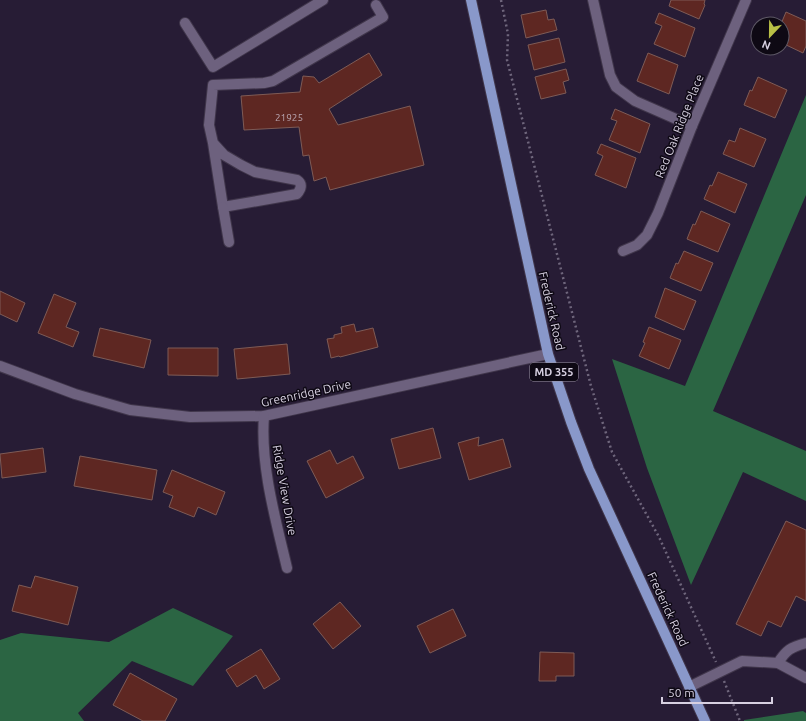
<svg xmlns="http://www.w3.org/2000/svg" width="806" height="721" viewBox="0 0 806 721" font-family="Ubuntu,sans-serif">
<style>
.forest{fill:#2b6543}
.building{fill:#5e2722;stroke:#7e5b56}
.lines{fill:none;stroke-linecap:round;stroke-linejoin:round}
.minor-casing{stroke:#40364b;stroke-width:12}
.major-casing{stroke:#40364b;stroke-width:12}
.path{stroke:#6f667c;stroke-width:2.5;stroke-dasharray:2 3;stroke-linecap:butt}
.minor{stroke:#6d617e;stroke-width:10}
.major{stroke:#8998ca;stroke-width:10}
.labels{text-anchor:middle;dominant-baseline:central;stroke-width:3;stroke-linejoin:round;paint-order:stroke}
.number-label{font-size:10px;fill:#b9a6b1}
.shield{fill:#0e0914;stroke:#9b94a4;stroke-width:1}
.shield-label{font-size:11px;font-weight:bold;fill:#d7d0e1}
.street-label{font-size:12px;fill:#d7d0e1;stroke:#0e0914}
</style>
<rect width="100%" height="100%" fill="#271c35"/>
<!-- forest -->
<g class="forest">
<polygon points="806,95 806,195 713,411 806,451 806,501 743,472 691,585 647,468 612,359 685,386"/>
<polygon points="173,608 233,636 193,686 132,661 78,713 84,721 0,721 0,640 21,633 109,642"/>
<polygon points="803,711 806,713 806,721 744,721 744,720"/>
</g>
<!-- building -->
<g class="building">
<polygon points="671,0 705,0 704,4 705,5 699,19 669,6"/>
<polygon points="546,10 548,20 554,19 557,30 526,38 521,15"/>
<polygon points="786,12 806,21 806,46 803,53 782,43 782,24 781,24"/>
<polygon points="659,13 695,28 685,57 654,44 662,26 655,23"/>
<polygon points="559,38 565,62 534,70 528,45"/>
<polygon points="369,53 382,75 329,109 338,125 410,106 424,165 330,190 326,177 314,181 309,155 303,156 299,127 244,130 241,96 300,92 303,76 314,77 319,83"/>
<polygon points="648,53 678,65 669,94 637,81"/>
<polygon points="566,69 569,80 563,82 566,93 541,99 535,77"/>
<polygon points="758,77 787,90 775,118 744,105 750,90 752,91"/>
<polygon points="615,109 650,124 640,153 609,140 617,121 611,119"/>
<polygon points="740,128 766,139 754,167 723,154 729,140 735,142"/>
<polygon points="601,144 636,158 626,188 595,175 603,156 597,153"/>
<polygon points="718,172 747,184 735,213 704,199 710,185 712,186"/>
<polygon points="701,211 730,224 718,252 687,239 693,224 695,225"/>
<polygon points="684,251 713,263 701,291 670,278 676,263 678,264"/>
<polygon points="665,288 696,301 684,330 655,317"/>
<polygon points="0,291 25,303 17,322 0,314"/>
<polygon points="54,294 76,303 66,327 79,332 73,347 38,333"/>
<polygon points="354,324 356,332 373,328 378,347 340,357 339,356 331,358 327,339 334,338 334,335 342,333 341,327"/>
<polygon points="649,327 681,340 669,369 639,356 645,343 643,342"/>
<polygon points="100,328 151,340 144,368 93,356"/>
<polygon points="287,344 290,374 237,379 234,349"/>
<polygon points="168,348 218,348 218,376 168,375"/>
<polygon points="433,428 441,458 399,469 391,439"/>
<polygon points="479,437 478,446 503,439 511,467 469,480 458,443"/>
<polygon points="43,448 46,472 2,478 0,454"/>
<polygon points="330,450 337,464 353,456 364,478 326,498 307,461"/>
<polygon points="80,456 157,470 152,500 74,486"/>
<polygon points="172,470 225,492 216,515 198,507 194,517 169,507 173,496 163,492"/>
<polygon points="786,521 806,530 806,601 796,596 781,627 768,621 761,636 736,624"/>
<polygon points="35,576 78,587 68,625 12,611 19,585 31,588"/>
<polygon points="340,602 361,626 333,649 313,624"/>
<polygon points="453,609 466,636 430,653 417,626"/>
<polygon points="261,649 280,679 264,689 256,675 237,687 226,670"/>
<polygon points="540,652 574,653 574,676 556,676 556,681 539,681"/>
<polygon points="130,673 177,699 165,721 143,721 113,705"/>
</g>
<g class="lines">
<defs>
<g id="minor">
<polyline points="593,0 610,75 616,87 635,101 692,126"/>
<polyline points="185,23 213,67 323,0"/>
<path d="M 213,143 L 224,155 L 241,165 L 255,172 L 297,180 C 303,184 301,189 297,194 L 223,207 L 213,143 L 209,125 L 213,85 L 264,83 L 273,81 L 383,17 L 376,5"/>
<polyline points="223,207 229,242"/>
<polyline points="623,251 637,245 647,235 658,213 692,126 746,0"/>
<polyline points="0,366 75,394 130,410 190,417 264,416 548,354"/>
<path d="M 264,416 C 260,465 276,521 287,568"/>
<path d="M 778,663 C 786,650 791,647 806,643"/>
<polyline points="689,687 742,661 778,663 806,678"/>
</g>
<polyline id="major" points="471,0 548,354 571,422 589,469 705,721"/>
</defs>
<!-- minor casing -->
<use href="#minor" class="minor-casing"/>
<!-- major casing -->
<use href="#major" class="major-casing"/>
<!-- path -->
<g class="path">
<polyline points="501,0 508,34 507,60 591,386 612,452 659,537 716,662"/>
<polyline points="724,681 740,721"/>
</g>
<!-- minor -->
<use href="#minor" class="minor"/>
<!-- major -->
<use href="#major" class="major"/>
</g>
<g class="labels">
<!-- number labels -->
<g class="number-label">
<text x="289" y="117">21925</text>
</g>
<!-- shield labels -->
<rect class="shield" x="530" y="363" width="48" height="18" rx="3"/>
<g class="shield-label">
<text x="554" y="372">MD 355</text>
</g>
<!-- street labels -->
<g class="street-label">
<text transform="translate(679 126) rotate(-68)">Red Oak Ridge Place</text>
<text transform="translate(552 311) rotate(77)">Frederick Road</text>
<text transform="translate(306 393) rotate(-12)">Greenridge Drive</text>
<text transform="translate(285 490) rotate(80)">Ridge View Drive</text>
<text transform="translate(668 609) rotate(65)">Frederick Road</text>
</g>
</g>
<!-- north arrow -->
<g transform="translate(770 36) rotate(202)"><circle r="19" fill="#0e0914" stroke="#5e5966"/>
<path d="M0-3L7 15L0 10L-7 15Z" fill="#b9c046"/>
<text y="-6" font-size="11" font-weight="bold" text-anchor="middle" fill="#d7d0e1">N</text>
</g>
<!-- scale -->
<path d="M662 697v6h110v-6" fill="none" stroke="#d7d0e1" stroke-width="2"/>
<text x="668" y="697" font-size="12" fill="#d7d0e1" stroke="#0e0914" stroke-width="3" paint-order="stroke">50 m</text>
</svg>
